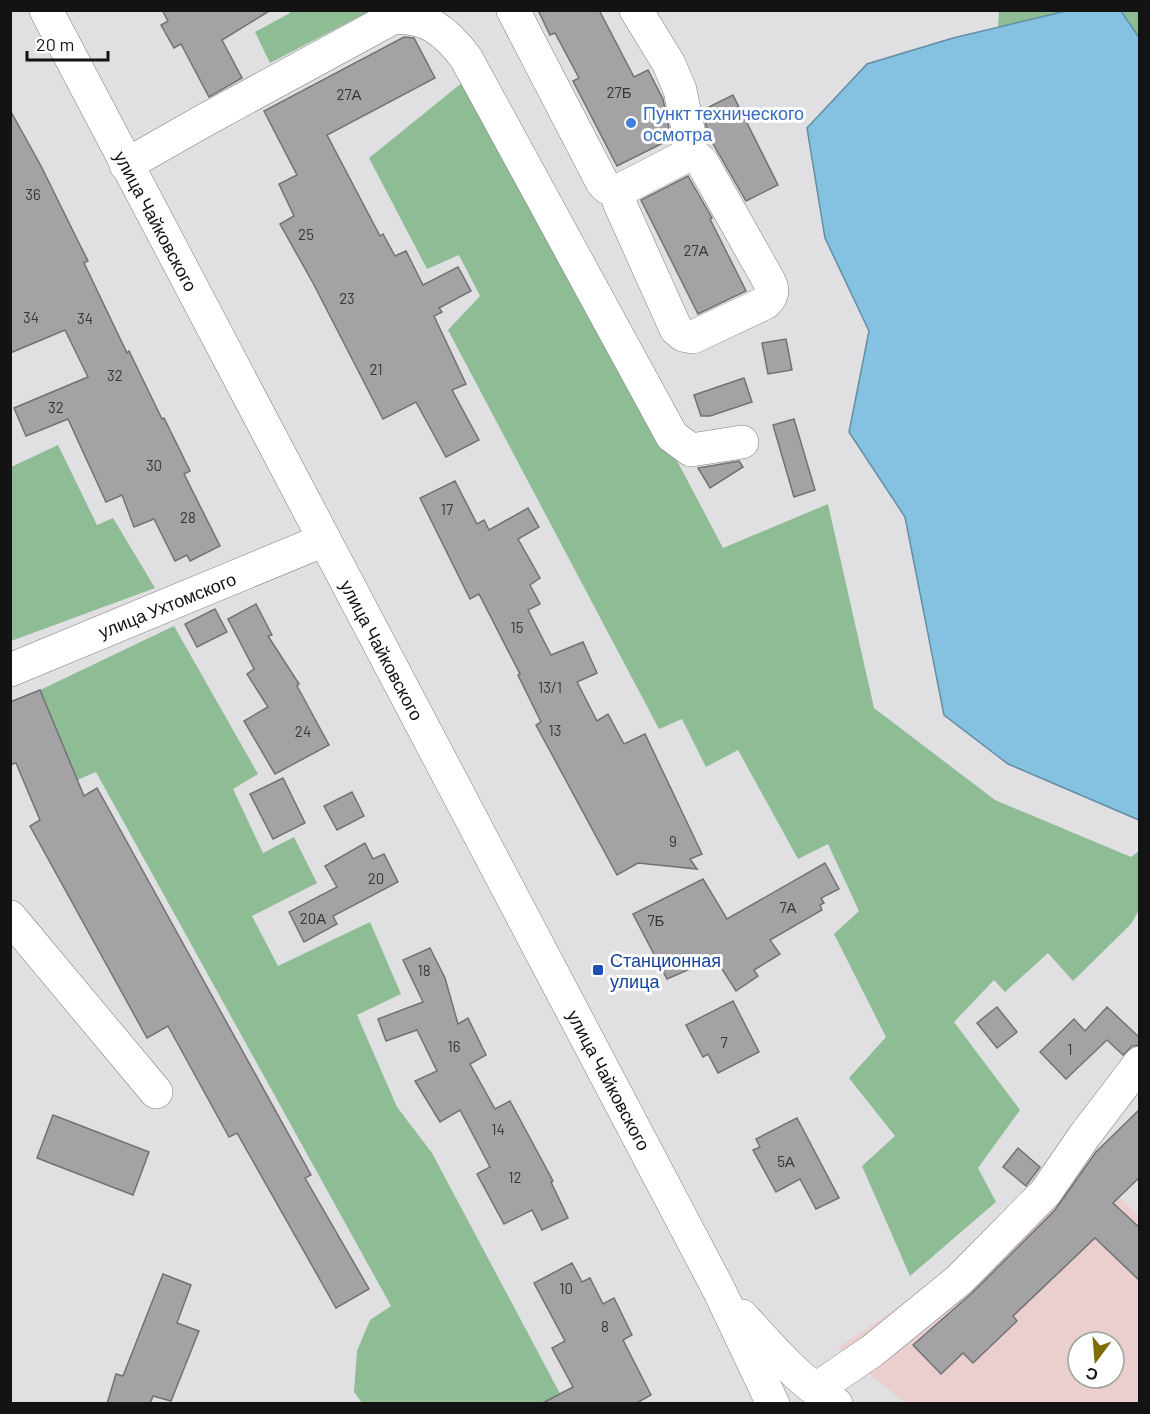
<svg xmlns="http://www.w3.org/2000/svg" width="1150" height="1414" viewBox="0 0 1150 1414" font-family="Barlow,sans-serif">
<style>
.commercial{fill:#eacfce;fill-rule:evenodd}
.green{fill:#8dbc95}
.water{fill:#85c2e2;stroke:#638ea4;stroke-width:1.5}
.building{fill:#a3a3a5;stroke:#727274;stroke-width:1.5}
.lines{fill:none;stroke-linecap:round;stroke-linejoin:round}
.minor-casing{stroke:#7f7f80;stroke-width:34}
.major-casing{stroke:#7f7f80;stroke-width:34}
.minor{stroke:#fff;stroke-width:33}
.major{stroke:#fff;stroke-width:33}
.shop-dot{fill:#3f7fe0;stroke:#fff;stroke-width:2}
.transit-dot{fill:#1a4fb4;stroke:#fff;stroke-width:2}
.labels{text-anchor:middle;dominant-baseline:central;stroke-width:6;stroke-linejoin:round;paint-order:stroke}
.number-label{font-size:15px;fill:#373738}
.shop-label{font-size:18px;fill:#366cbe;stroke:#fff;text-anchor:start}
.street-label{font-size:18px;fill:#131314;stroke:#fff}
.transit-label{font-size:18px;fill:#164399;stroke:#fff;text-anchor:start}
</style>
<rect width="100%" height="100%" fill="#e0e0e2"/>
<!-- commercial -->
<path class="commercial" d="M 1079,1155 L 1139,1217 L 1139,1403 L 905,1403 L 838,1348 L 947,1274 ZM 1078,1342 L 1114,1342 L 1114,1378 L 1078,1378 Z"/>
<!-- green -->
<g class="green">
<polygon points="290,11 370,11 270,63 255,32 290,13"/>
<polygon points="999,11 999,10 1066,11 998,27"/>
<polygon points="1121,11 1139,11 1139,39"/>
<polygon points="463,82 653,415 723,548 828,504 874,708 995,800 1131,857 1139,851 1139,910 1131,924 1073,981 1048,953 1005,992 994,980 954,1022 1020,1110 978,1168 996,1202 910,1276 862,1166 895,1136 849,1078 886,1037 834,934 859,911 828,844 798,859 738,750 706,767 682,719 659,729 448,330 480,296 459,255 427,269 369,158"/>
<polygon points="58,445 97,525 113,518 155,588 11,641 11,467"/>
<polygon points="174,626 258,774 233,789 263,853 294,837 317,883 252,916 278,966 370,922 401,994 357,1015 397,1107 432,1153 565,1403 362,1403 354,1392 357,1351 370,1320 391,1306 96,772 77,780 40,690"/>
</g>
<!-- water -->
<polygon class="water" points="1121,11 1140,39 1139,820 1008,764 944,715 905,517 849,432 869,331 825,238 807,128 867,64 953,38 1066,11"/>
<!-- building -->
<g class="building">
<polygon points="162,10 271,10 222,40 242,78 209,97 181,44 174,48 161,25 168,21"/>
<polygon points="538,10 599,10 634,77 648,70 663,99 671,139 617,166 573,81 579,78 555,33 550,35"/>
<polygon points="404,37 414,38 435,78 327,135 380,236 383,234 395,256 406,251 423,285 458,267 471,291 439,308 442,312 434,316 466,384 452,390 479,440 446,457 416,402 383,419 313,283 280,224 294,216 279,184 297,175 264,111"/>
<polygon points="733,95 778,185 746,201 708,135 703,110"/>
<polygon points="10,110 41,166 78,241 88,261 84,263 127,353 129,351 162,419 164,418 190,471 184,474 220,546 190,561 187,555 175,561 154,519 134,527 122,495 106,502 68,419 26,436 14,408 88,377 65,330 10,353"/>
<polygon points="688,176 712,218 710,219 746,291 698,314 641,200"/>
<polygon points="786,339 792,370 768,374 762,343"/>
<polygon points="744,378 752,402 710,416 701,416 694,395"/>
<polygon points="794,419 815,490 794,497 773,425"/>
<polygon points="739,461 743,467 710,488 698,468"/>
<polygon points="455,481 477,524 484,520 489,530 528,508 539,527 518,539 540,578 530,585 540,604 528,610 551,655 583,642 597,673 577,682 597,721 608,714 624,744 645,734 702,854 690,859 697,869 638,863 617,875 536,725 541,722 518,675 520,674 479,594 470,599 420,498"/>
<polygon points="256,604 272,635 268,636 299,684 297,686 329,745 275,774 244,721 268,707 247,674 254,669 228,619"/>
<polygon points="215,609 227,632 197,647 185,624"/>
<polygon points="40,690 84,796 97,788 311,1175 305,1178 369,1289 336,1308 237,1133 229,1137 168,1026 147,1038 30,826 40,820 16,763 10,765 10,702"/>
<polygon points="283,778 305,823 273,839 250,794"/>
<polygon points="352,792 364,816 337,830 324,806"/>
<polygon points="365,843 373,859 384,854 398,882 333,916 337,924 304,942 289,912 337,887 325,866"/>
<polygon points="825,863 839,889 821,898 824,903 820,905 822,910 770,940 780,954 754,970 758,976 736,991 715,958 667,979 633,914 703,879 727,919"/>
<polygon points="430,948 445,978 458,1024 468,1018 486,1055 470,1064 495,1109 510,1101 553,1181 551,1182 568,1218 542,1230 532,1210 504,1224 477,1174 490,1167 460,1110 440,1122 415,1081 437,1071 417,1030 386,1041 378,1019 423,1002 403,960"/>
<polygon points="733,1001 759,1052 718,1073 708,1054 703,1057 686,1025"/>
<polygon points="997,1007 1017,1032 997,1048 977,1023"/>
<polygon points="1107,1007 1140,1038 1140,1045 1132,1046 1123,1055 1107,1040 1066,1079 1040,1052 1074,1019 1085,1031"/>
<polygon points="1140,1109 1140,1177 1113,1203 1140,1228 1140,1281 1095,1238 1013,1316 1017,1321 973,1363 963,1353 941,1374 913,1345 972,1293 1055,1210 1096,1152"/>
<polygon points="53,1115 149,1152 133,1195 37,1158"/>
<polygon points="797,1118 839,1198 816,1209 800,1179 776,1192 753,1150 760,1147 756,1139"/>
<polygon points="1018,1148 1040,1167 1026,1186 1003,1167"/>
<polygon points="572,1263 582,1282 590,1278 603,1304 614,1298 632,1335 623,1340 651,1395 635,1404 541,1404 573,1387 552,1348 565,1341 534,1283"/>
<polygon points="163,1274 191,1285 177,1323 199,1331 171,1401 153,1396 150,1404 107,1404 116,1374 123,1376"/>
</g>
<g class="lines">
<defs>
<g id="minor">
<path d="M 513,10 L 602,182 C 608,190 615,192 624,188"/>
<polyline points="636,10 669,64 680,90 691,144 687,154 683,157"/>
<path d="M 390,18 C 425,14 446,31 466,58 L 672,436 L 691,450 L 742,442"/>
<path d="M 688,155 L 694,156 L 702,162 L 769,281 C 774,290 772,297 765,303 L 693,337 L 683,335 L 676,329 L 619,202 L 624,188 Z"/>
<polyline points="126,165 205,120 407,10"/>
<polyline points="10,670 324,540"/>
<polyline points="10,917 156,1092"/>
<polyline points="816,1389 872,1351 959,1280 1045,1193 1085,1135 1140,1063"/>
</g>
<g id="major">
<polyline points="46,10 719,1290 773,1404"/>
<path d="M 742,1316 C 768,1345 802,1384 836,1404"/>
</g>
</defs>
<!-- minor casing -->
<use href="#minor" class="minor-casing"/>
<!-- major casing -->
<use href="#major" class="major-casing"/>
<!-- minor -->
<use href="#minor" class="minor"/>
<!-- major -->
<use href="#major" class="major"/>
</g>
<!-- markers -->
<circle class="shop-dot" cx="631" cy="123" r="6"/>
<rect class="transit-dot" x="592" y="964" width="12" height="12" rx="3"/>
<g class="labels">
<!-- number labels -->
<g class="number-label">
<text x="619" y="92">27Б</text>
<text x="349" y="94">27А</text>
<text x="33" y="194">36</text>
<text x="306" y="234">25</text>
<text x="696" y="250">27А</text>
<text x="347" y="298">23</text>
<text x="31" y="317">34</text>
<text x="85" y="318">34</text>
<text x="376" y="369">21</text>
<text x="115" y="375">32</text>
<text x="56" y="407">32</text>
<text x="154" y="465">30</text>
<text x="447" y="509">17</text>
<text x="188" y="517">28</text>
<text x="517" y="627">15</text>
<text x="550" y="687">13/1</text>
<text x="555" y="730">13</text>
<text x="303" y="731">24</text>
<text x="673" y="841">9</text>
<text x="376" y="878">20</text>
<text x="788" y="907">7А</text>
<text x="313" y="918">20А</text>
<text x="656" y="920">7Б</text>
<text x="424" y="970">18</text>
<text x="724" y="1042">7</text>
<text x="454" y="1046">16</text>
<text x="1070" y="1049">1</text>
<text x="498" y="1129">14</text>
<text x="786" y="1161">5А</text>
<text x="515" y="1177">12</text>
<text x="566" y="1288">10</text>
<text x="605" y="1326">8</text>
</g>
<!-- shop labels -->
<g class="shop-label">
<text x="643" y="113">Пункт технического<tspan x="643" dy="21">осмотра</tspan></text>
</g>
<!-- street labels -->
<g class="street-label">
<text transform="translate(156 221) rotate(62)">улица Чайковского</text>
<text transform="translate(167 605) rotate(-22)">улица Ухтомского</text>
<text transform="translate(382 650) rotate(62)">улица Чайковского</text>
<text transform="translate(609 1080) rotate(62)">улица Чайковского</text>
</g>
<!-- transit labels -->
<g class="transit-label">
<text x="610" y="960">Станционная<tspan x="610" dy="21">улица</tspan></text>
</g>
</g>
<!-- border -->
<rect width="1150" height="1414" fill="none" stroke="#131314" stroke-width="24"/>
<!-- north arrow -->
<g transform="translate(1096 1360) rotate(196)"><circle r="28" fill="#ffffff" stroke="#a1a1a1" stroke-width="1.5"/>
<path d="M0-4.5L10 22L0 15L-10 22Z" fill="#7f6d09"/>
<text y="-9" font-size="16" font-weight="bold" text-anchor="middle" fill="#131314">С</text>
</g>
<!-- scale -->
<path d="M27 51v9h81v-9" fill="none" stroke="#131314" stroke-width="3"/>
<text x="36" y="51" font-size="18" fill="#131314" stroke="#ffffff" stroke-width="4.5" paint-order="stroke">20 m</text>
</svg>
